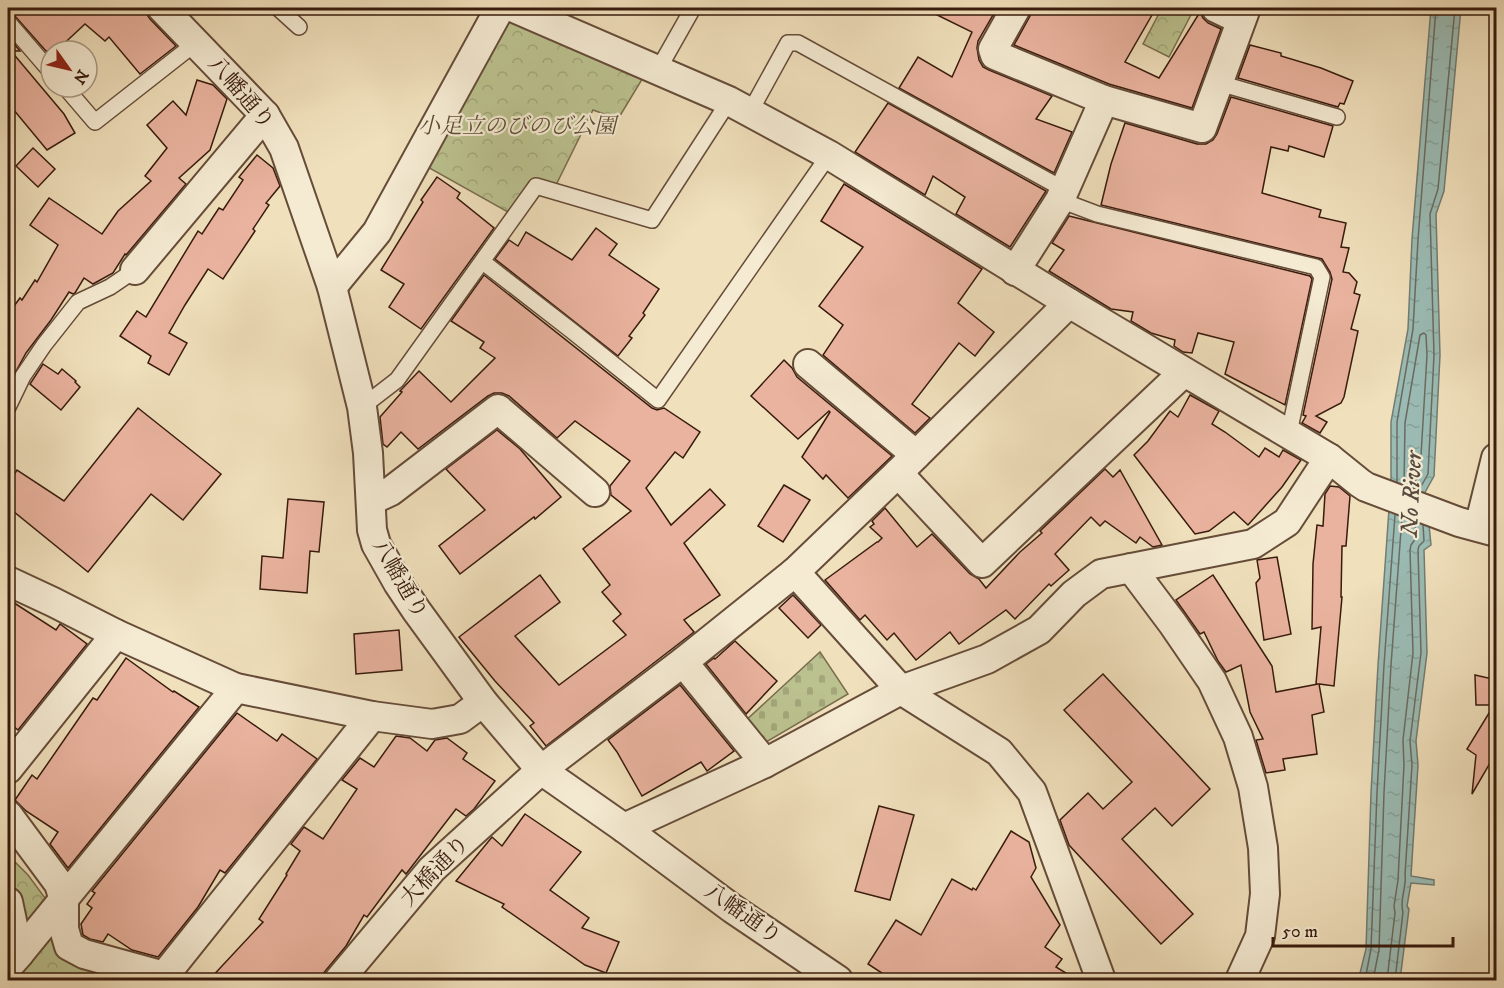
<svg xmlns="http://www.w3.org/2000/svg" width="1504" height="988" viewBox="0 0 1504 988" font-family="'IM FELL DW Pica','Noto Serif JP',serif">
<style>
.forest{fill:url(#forest-crowns);stroke:#7a6e4e;stroke-width:1.5}
.cemetery{fill:url(#cemetery-stones);stroke:#7a6e4e;stroke-width:1.5}
.water{fill:url(#water-ripples);stroke:#737c72;stroke-width:1.5}
.lines{fill:none;stroke-linecap:round;stroke-linejoin:round}
.shore{stroke:#6a6c61;stroke-width:1.5}
.building{fill:#eab39f;stroke:#381b0d;stroke-width:1.5}
.lane-casing{stroke:#664c39;stroke-width:18}
.street-casing{stroke:#664c39;stroke-width:32}
.lane{stroke:#f5ebd3;stroke-width:15}
.street{stroke:#f5ebd3;stroke-width:28}
.labels{text-anchor:middle;dominant-baseline:central;stroke-width:4.5;stroke-linejoin:round;paint-order:stroke}
.street-label{font-size:22px;fill:#381b0d;stroke:#f5ebd3}
.park-label{font-size:22px;font-style:italic;fill:#5f4d34;stroke:#f5ebd3}
.water-label{font-size:24px;font-style:italic;fill:#564b3f;stroke:#f5ebd3}
</style>
<defs>
<pattern id="forest-crowns" width="20" height="18" patternUnits="userSpaceOnUse" patternTransform="scale(1.5)"><rect width="20" height="18" fill="#bbc28f"/><path d="M2 6a3 3 0 1 1 6 0M12 15a3 3 0 1 1 6 0" fill="none" stroke="#a2a67a"/></pattern>
<pattern id="cemetery-stones" width="16" height="16" patternUnits="userSpaceOnUse" patternTransform="scale(1.5)"><rect width="16" height="16" fill="#bbc28f"/><path d="M2 7V4a2 2 0 0 1 4 0v3zM10 15v-3a2 2 0 0 1 4 0v3z" fill="#a2a67a"/></pattern>
<pattern id="water-ripples" width="26" height="14" patternUnits="userSpaceOnUse" patternTransform="scale(1.5)"><rect width="26" height="14" fill="#9bbcb5"/><path d="M2 4q2-2 4 0t4 0M15 11q2-2 4 0t4 0" fill="none" stroke="#86a19a"/></pattern>
</defs>
<rect width="100%" height="100%" fill="#f0e0bc"/>
<filter id="stains"><feTurbulence type="fractalNoise" baseFrequency=".00333" numOctaves="4"/><feColorMatrix values="0 0 0 0 .2 0 0 0 0 .09 0 0 0 0 .02 0 0 0 .5 -.17"/></filter>
<radialGradient id="worn" r=".72"><stop offset=".6" stop-color="#630" stop-opacity="0"/><stop offset="1" stop-color="#630" stop-opacity=".3"/></radialGradient>
<!-- forest -->
<g class="forest">
<polygon points="1162,8 1191,8 1194,9 1169,57 1143,44"/>
<polygon points="510,16 647,71 618,119 593,110 553,191 536,186 515,216 424,165"/>
<polygon points="8,855 28,875 48,902 61,942 73,965 147,973 153,980 27,980 18,975 11,951 8,892"/>
</g>
<!-- cemetery -->
<polygon class="cemetery" points="820,652 848,694 761,745 743,723"/>
<!-- water -->
<polygon class="water" points="1431,8 1461,8 1444,191 1436,214 1440,355 1434,476 1423,496 1427,505 1431,545 1424,550 1427,653 1416,741 1418,765 1411,876 1434,880 1434,885 1411,883 1407,906 1409,909 1400,980 1361,980 1359,977 1366,949 1371,793 1378,665 1391,481 1391,422 1408,329 1412,239"/>
<g class="lines">
<!-- shore -->
<g class="shore">
<polyline points="1397,482 1397,422 1413,329 1418,240 1436,8"/>
<polyline points="1404,485 1405,423 1420,335 1424,333 1426,335 1427,355 1420,472 1412,488"/>
<polyline points="1419,490 1428,474 1434,355 1430,214 1438,189 1455,8"/>
<polyline points="1365,980 1371,949 1377,793 1384,665 1395,515"/>
<polyline points="1373,980 1379,950 1384,793 1391,665 1402,517"/>
<polyline points="1387,980 1395,913 1394,906 1398,880 1404,765 1403,740 1413,653 1410,550 1411,545 1416,538 1415,522"/>
<path d="M 1395,980 L 1403,912 C 1399,900 1407,887 1405,875 L 1412,765 L 1410,741 L 1421,653 L 1418,550 L 1419,546 L 1424,541 L 1423,525"/>
</g>
</g>
<!-- building -->
<g class="building">
<polygon points="8,8 146,8 146,13 150,19 176,46 140,74 109,37 105,41 85,24 56,51 46,51 15,16 8,12"/>
<polygon points="923,8 997,8 978,41 977,48 979,60 983,67 989,70 1052,96 1036,119 1072,132 1054,173 899,88 918,57 952,77 972,32"/>
<polygon points="1032,8 1156,8 1125,62 1159,78 1200,12 1203,18 1208,23 1221,29 1192,108 1109,84 1014,45 1030,16"/>
<polygon points="8,36 20,51 11,51 64,114 75,133 47,150 8,103"/>
<polygon points="1250,45 1281,53 1281,56 1321,68 1353,81 1344,104 1340,103 1338,107 1238,78"/>
<polygon points="197,80 213,85 227,99 210,150 179,178 186,184 126,255 125,254 113,273 93,284 84,278 75,293 73,294 69,292 51,320 26,353 8,386 8,314 20,298 22,300 35,280 37,282 58,245 30,225 49,198 102,234 118,211 151,181 145,176 167,148 147,125 173,101 186,115"/>
<polygon points="1231,97 1333,126 1324,157 1289,146 1288,151 1271,147 1262,193 1321,210 1319,217 1346,223 1341,247 1349,248 1343,272 1349,273 1357,282 1354,293 1360,295 1351,329 1358,331 1344,397 1341,403 1316,416 1327,422 1320,433 1302,423 1306,416 1303,415 1332,279 1330,272 1322,259 1101,205 1111,164 1125,123 1197,144 1206,144 1213,140 1217,134"/>
<polygon points="888,103 1046,191 1010,247 956,214 965,197 933,176 925,195 855,152"/>
<polygon points="33,148 55,169 38,187 16,166"/>
<polygon points="257,155 273,168 280,186 266,203 269,205 253,229 255,231 223,279 208,269 185,305 169,333 187,343 169,375 148,363 151,356 120,336 137,311 146,317 198,231 202,234 219,208 223,210 243,180 239,177"/>
<polygon points="437,177 460,193 457,198 494,228 421,329 389,307 404,284 381,270 423,202 421,200"/>
<polygon points="844,184 982,269 958,303 994,332 975,356 959,343 912,404 930,418 915,433 823,355 843,325 819,306 863,247 821,221"/>
<polygon points="1069,216 1310,276 1312,279 1285,405 1225,374 1234,342 1198,333 1192,353 1183,352 1174,346 1175,340 1151,333 1131,321 1133,312 1111,309 1049,271 1064,250 1052,243"/>
<polygon points="596,228 617,244 609,255 659,289 643,313 645,315 629,336 632,338 618,356 495,259 509,240 518,246 526,232 572,260"/>
<polygon points="484,275 652,408 657,410 664,408 700,432 683,458 675,452 646,488 671,525 710,489 725,505 684,543 720,595 684,620 694,632 546,746 530,726 534,723 495,681 459,637 540,575 560,602 515,636 559,685 626,635 613,621 621,614 602,592 610,585 583,549 631,511 611,495 610,486 630,461 575,421 557,438 509,396 502,393 494,393 488,396 418,449 401,432 387,447 383,444 380,417 402,392 400,391 419,371 451,402 495,358 480,348 484,342 451,321"/>
<polygon points="784,360 792,368 797,377 892,456 848,498 826,475 823,479 802,457 830,412 829,411 798,439 751,396"/>
<polygon points="43,364 58,374 62,369 76,381 75,382 80,387 61,410 30,384"/>
<polygon points="1190,395 1219,411 1212,424 1225,432 1259,457 1265,448 1279,457 1283,450 1301,460 1282,487 1248,525 1234,512 1209,531 1195,534 1134,455 1148,441 1170,411 1178,417"/>
<polygon points="138,408 221,474 183,520 151,494 88,572 8,507 8,484 17,470 64,501"/>
<polygon points="497,430 520,449 561,497 535,519 534,517 460,574 439,546 485,510 446,469"/>
<polygon points="1105,469 1113,477 1120,470 1162,545 1153,547 1140,537 1136,543 1105,521 1100,526 1091,517 1055,554 1069,570 1051,586 1049,584 1015,619 1006,610 959,644 950,632 916,660 894,633 887,640 865,615 860,620 825,580 877,542 878,542 882,538 870,527 874,524 872,521 885,508 917,547 932,534 970,574 979,579 986,588 1020,552 1042,533 1040,531"/>
<polygon points="784,485 810,500 783,542 758,526"/>
<polygon points="1330,486 1339,487 1350,496 1346,546 1342,546 1341,597 1342,597 1334,686 1319,684 1324,712 1312,715 1317,754 1283,759 1285,770 1266,773 1256,740 1263,739 1250,712 1241,665 1226,672 1218,661 1204,632 1200,634 1176,600 1213,575 1272,666 1276,692 1318,684 1316,684 1321,627 1312,629 1313,564 1317,525 1323,526 1325,494"/>
<polygon points="288,499 324,502 319,552 310,551 307,593 260,589 262,556 283,558"/>
<polygon points="1277,557 1291,634 1264,640 1256,583 1260,578 1257,560"/>
<polygon points="793,595 821,625 808,638 779,608"/>
<polygon points="8,599 56,630 60,624 87,644 18,730 8,722"/>
<polygon points="399,630 402,670 356,674 354,634"/>
<polygon points="735,641 777,681 746,714 706,664 714,658 715,659"/>
<polygon points="126,658 173,692 174,691 199,707 68,868 50,844 58,832 26,811 15,800 32,775 37,779 93,698 97,700"/>
<polygon points="1103,674 1210,789 1172,826 1155,808 1122,839 1193,914 1161,944 1069,845 1060,820 1088,793 1103,809 1132,782 1064,710"/>
<polygon points="1475,675 1497,680 1497,751 1472,794 1476,755 1467,749 1494,705 1476,705"/>
<polygon points="680,685 734,751 707,771 701,762 642,796 617,752 608,740"/>
<polygon points="237,713 277,741 282,734 317,759 225,873 220,870 198,907 158,957 132,950 108,934 103,942 90,939 83,935 81,924 92,908 87,904 95,893 92,891"/>
<polygon points="396,736 410,738 427,751 435,740 447,738 467,753 463,759 495,781 474,809 466,816 456,809 406,874 402,870 367,917 364,915 346,946 317,981 208,981 263,922 259,919 287,875 286,874 300,851 291,844 304,827 323,839 357,789 342,780 360,758 374,767"/>
<polygon points="879,806 914,815 890,900 855,891"/>
<polygon points="525,814 581,852 550,890 589,918 582,928 619,942 606,973 585,965 502,907 504,904 456,881 492,837 502,846"/>
<polygon points="1011,831 1029,842 1036,868 1031,877 1060,925 1045,947 1062,959 1056,967 1079,981 894,981 868,964 896,920 921,935 952,879 972,890 973,888 976,890"/>
</g>
<g class="lines">
<defs>
<g id="lane">
<polyline points="278,8 299,27"/>
<polyline points="8,22 51,72"/>
<polyline points="658,70 693,8"/>
<polyline points="1219,83 1337,117"/>
<polyline points="65,87 95,122 197,42"/>
<polyline points="750,112 788,43 798,43 1065,190"/>
<polyline points="1060,200 1097,214 1316,267 1322,277 1289,433"/>
<polyline points="483,262 572,331 658,400 829,155"/>
<polyline points="8,407 23,376 44,345 78,302 110,287 135,270"/>
<polyline points="362,407 397,380 536,186 652,220 729,101"/>
</g>
<g id="street">
<polyline points="162,8 265,115 284,148 332,287 362,407 368,453 372,530 376,544 398,583 416,610 483,702 541,770 624,828 733,909 838,980"/>
<polyline points="514,8 729,101 829,155 1069,303 1329,458 1360,483 1366,487 1459,522 1496,532"/>
<polyline points="1216,8 1241,20"/>
<polyline points="1104,100 1202,128 1246,8"/>
<polyline points="135,270 265,115"/>
<polyline points="1015,271 1060,200 1104,100 995,55 993,49 1016,8"/>
<polyline points="332,287 377,232 500,8"/>
<polyline points="808,364 916,455"/>
<polyline points="898,473 982,563 1184,372"/>
<polyline points="372,500 391,491 498,409 595,492"/>
<polyline points="1479,527 1496,458"/>
<polyline points="1131,568 1173,624 1212,681 1238,737 1253,787 1263,848 1265,894 1260,936 1240,980"/>
<polyline points="795,572 901,690 999,752 1032,792 1101,980"/>
<polyline points="8,581 53,602 116,634 236,688 372,716 432,724 460,719 483,702"/>
<polyline points="683,662 765,763"/>
<polyline points="8,769 116,634"/>
<polyline points="8,815 59,884 64,900 64,929 69,946 84,954 164,976 168,980"/>
<polyline points="624,828 765,763 901,690 987,659 1039,630 1074,594 1101,574 1253,544 1287,522 1329,458"/>
<polyline points="8,902 19,954 12,962"/>
<polyline points="19,954 236,688"/>
<polyline points="164,976 372,716"/>
<polyline points="339,980 432,869 541,770 683,662 795,572 898,473 1069,303"/>
</g>
</defs>
<!-- lane casing -->
<use href="#lane" class="lane-casing"/>
<!-- street casing -->
<use href="#street" class="street-casing"/>
<!-- lane -->
<use href="#lane" class="lane"/>
<!-- street -->
<use href="#street" class="street"/>
</g>
<g class="labels">
<!-- street labels -->
<g class="street-label">
<text transform="translate(241 93) rotate(49)">八幡通り</text>
<text transform="translate(400 579) rotate(60)">八幡通り</text>
<text transform="translate(435 871) rotate(-46)">大橋通り</text>
<text transform="translate(743 914) rotate(35)">八幡通り</text>
</g>
<!-- park labels -->
<g class="park-label">
<text x="517" y="126">小足立のびのび公園</text>
</g>
<!-- water labels -->
<g class="water-label">
<text transform="translate(1412 494) rotate(-87)">No River</text>
</g>
</g>
<!-- margin -->
<rect width="1504" height="988" fill="none" stroke="#f0e0bc" stroke-width="30"/>
<rect x="9" y="9" width="1486" height="970" fill="none" stroke="#381b0d" stroke-width="3"/>
<rect x="15" y="15" width="1474" height="958" fill="none" stroke="#381b0d" stroke-width="1.5"/>
<!-- north arrow -->
<g transform="translate(69 69) rotate(124)"><circle r="28" fill="#f5ebd3" stroke="#a99884" stroke-width="1.5"/>
<path d="M0-4.5L10 22L0 15L-10 22Z" fill="#8f2418"/>
<text y="-9" font-size="16" font-weight="bold" text-anchor="middle" fill="#381b0d">N</text>
</g>
<!-- scale -->
<path d="M1273 937v9h180v-9" fill="none" stroke="#381b0d" stroke-width="3"/>
<text x="1282" y="937" font-size="18" fill="#381b0d" stroke="#f5ebd3" stroke-width="4.5" paint-order="stroke">50 m</text>
<rect width="100%" height="100%" filter="url(#stains)"/>
<rect width="100%" height="100%" fill="url(#worn)"/>
</svg>
